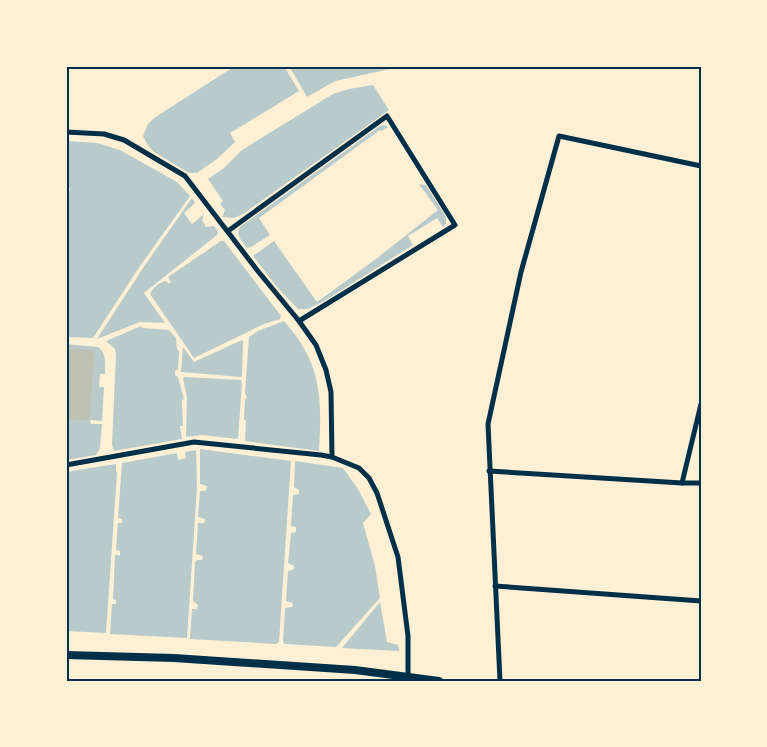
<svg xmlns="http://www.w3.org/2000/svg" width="767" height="747" viewBox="0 0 767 747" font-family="'Archivo Narrow',sans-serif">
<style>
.green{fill:#b9caca}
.building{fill:#bec0b2}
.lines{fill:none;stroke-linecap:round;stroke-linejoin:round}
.minor{stroke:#003049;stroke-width:5}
.tertiary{stroke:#003049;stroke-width:8}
.neatline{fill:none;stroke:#003049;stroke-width:2}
</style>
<rect width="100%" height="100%" fill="#fdf0d5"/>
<!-- green -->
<g class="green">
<polygon points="235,66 284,66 299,91 230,133 235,142 217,159 197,173 189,173 154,152 147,144 143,136 148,124 154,118"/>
<polygon points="289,66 394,66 395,68 335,81 307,97"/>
<polygon points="373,85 389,110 243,214 234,218 222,217 225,210 220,204 223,201 208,179 224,168 242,150 333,94 349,89"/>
<path d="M 385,125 L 388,127 L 381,131 L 380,130 L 259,218 L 270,235 L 251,247 L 247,248 C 242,241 234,234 241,226 L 380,126 Z"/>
<polygon points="66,141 97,143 120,150 177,182 190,196 138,269 93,338 66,337 66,192 69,192 70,188 66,188"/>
<polygon points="419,184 426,185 446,217 446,224 443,227 437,218 408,236 413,245 326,300 308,309 298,309 277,287 253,256 274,241 317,302 376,259 438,210"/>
<polygon points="192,198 195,203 184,213 192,224 204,214 202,220 206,227 214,226 218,232 217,235 144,293 165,323 140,322 97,339 143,268"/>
<path d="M 221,241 L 224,241 L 281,316 L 280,319 L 264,324 L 194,358 L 150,294 C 152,288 160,282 166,281 L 169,284 L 171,282 L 168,277 Z"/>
<path d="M 284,321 C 322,364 322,397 319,451 L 245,441 L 246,421 L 244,419 L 245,399 L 247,398 L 245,393 L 249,337 L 258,331 Z"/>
<polygon points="141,326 142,328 169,330 176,338 177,349 179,351 178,369 175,371 175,375 178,377 184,399 182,400 183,426 180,426 182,439 114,451 112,445 116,355 115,349 106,341"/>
<polygon points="242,340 243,341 242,376 241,377 181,372 183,347 194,362"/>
<path d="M 66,344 L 98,347 C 107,354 105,363 105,374 L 100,374 L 99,387 L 104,387 L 102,421 L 90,420 L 91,424 L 102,424 L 100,448 L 96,455 L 66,460 Z"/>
<polygon points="184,377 241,380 242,383 238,439 202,435 186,437 187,398 183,378"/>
<polygon points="200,449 291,461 279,642 276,644 190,639 192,609 197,609 198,605 193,601 195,563 197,560 202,560 203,556 196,554 198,523 204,523 205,519 198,517 200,491 206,491 207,486 200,484"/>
<polygon points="196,450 197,487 187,638 110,634 112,604 116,604 116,600 113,599 115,555 120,555 120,551 116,550 118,523 122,523 122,519 118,518 122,463 177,453 178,460 186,458 185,452"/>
<polygon points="295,461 343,468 358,489 371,514 363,523 375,566 380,598 336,647 285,644 283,642 285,608 292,607 293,603 286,601 288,571 294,569 294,566 288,563 291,533 296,532 296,527 291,526 293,495 299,494 299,490 294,487"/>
<polygon points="116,464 116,471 117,473 106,633 66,631 66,472"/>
<polygon points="380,602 387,642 398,645 399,651 342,648"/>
</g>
<!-- building -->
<polygon class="building" points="66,349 94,350 90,420 66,419"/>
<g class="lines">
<!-- minor -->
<g class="minor">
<polyline points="66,132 104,134 124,140 185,176 257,270 299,321 316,345 326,370 331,392 332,457"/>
<polyline points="228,231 387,116 455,225 299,321"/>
<polyline points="66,465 194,442 321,455 332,457 359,468 369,478 377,493 398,557 408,636 408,676"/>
<polyline points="489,471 682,483 701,483"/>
<polyline points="682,483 701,404"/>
<polyline points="495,586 701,601"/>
<polyline points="500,681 488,424 521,272 559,136 701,166"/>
</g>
<!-- tertiary -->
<polyline class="tertiary" points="66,655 174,658 355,670 439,681"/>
</g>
<!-- border -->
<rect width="767" height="747" fill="none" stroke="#fdf0d5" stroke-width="135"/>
<rect x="68" y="68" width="632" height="612" class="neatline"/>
</svg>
